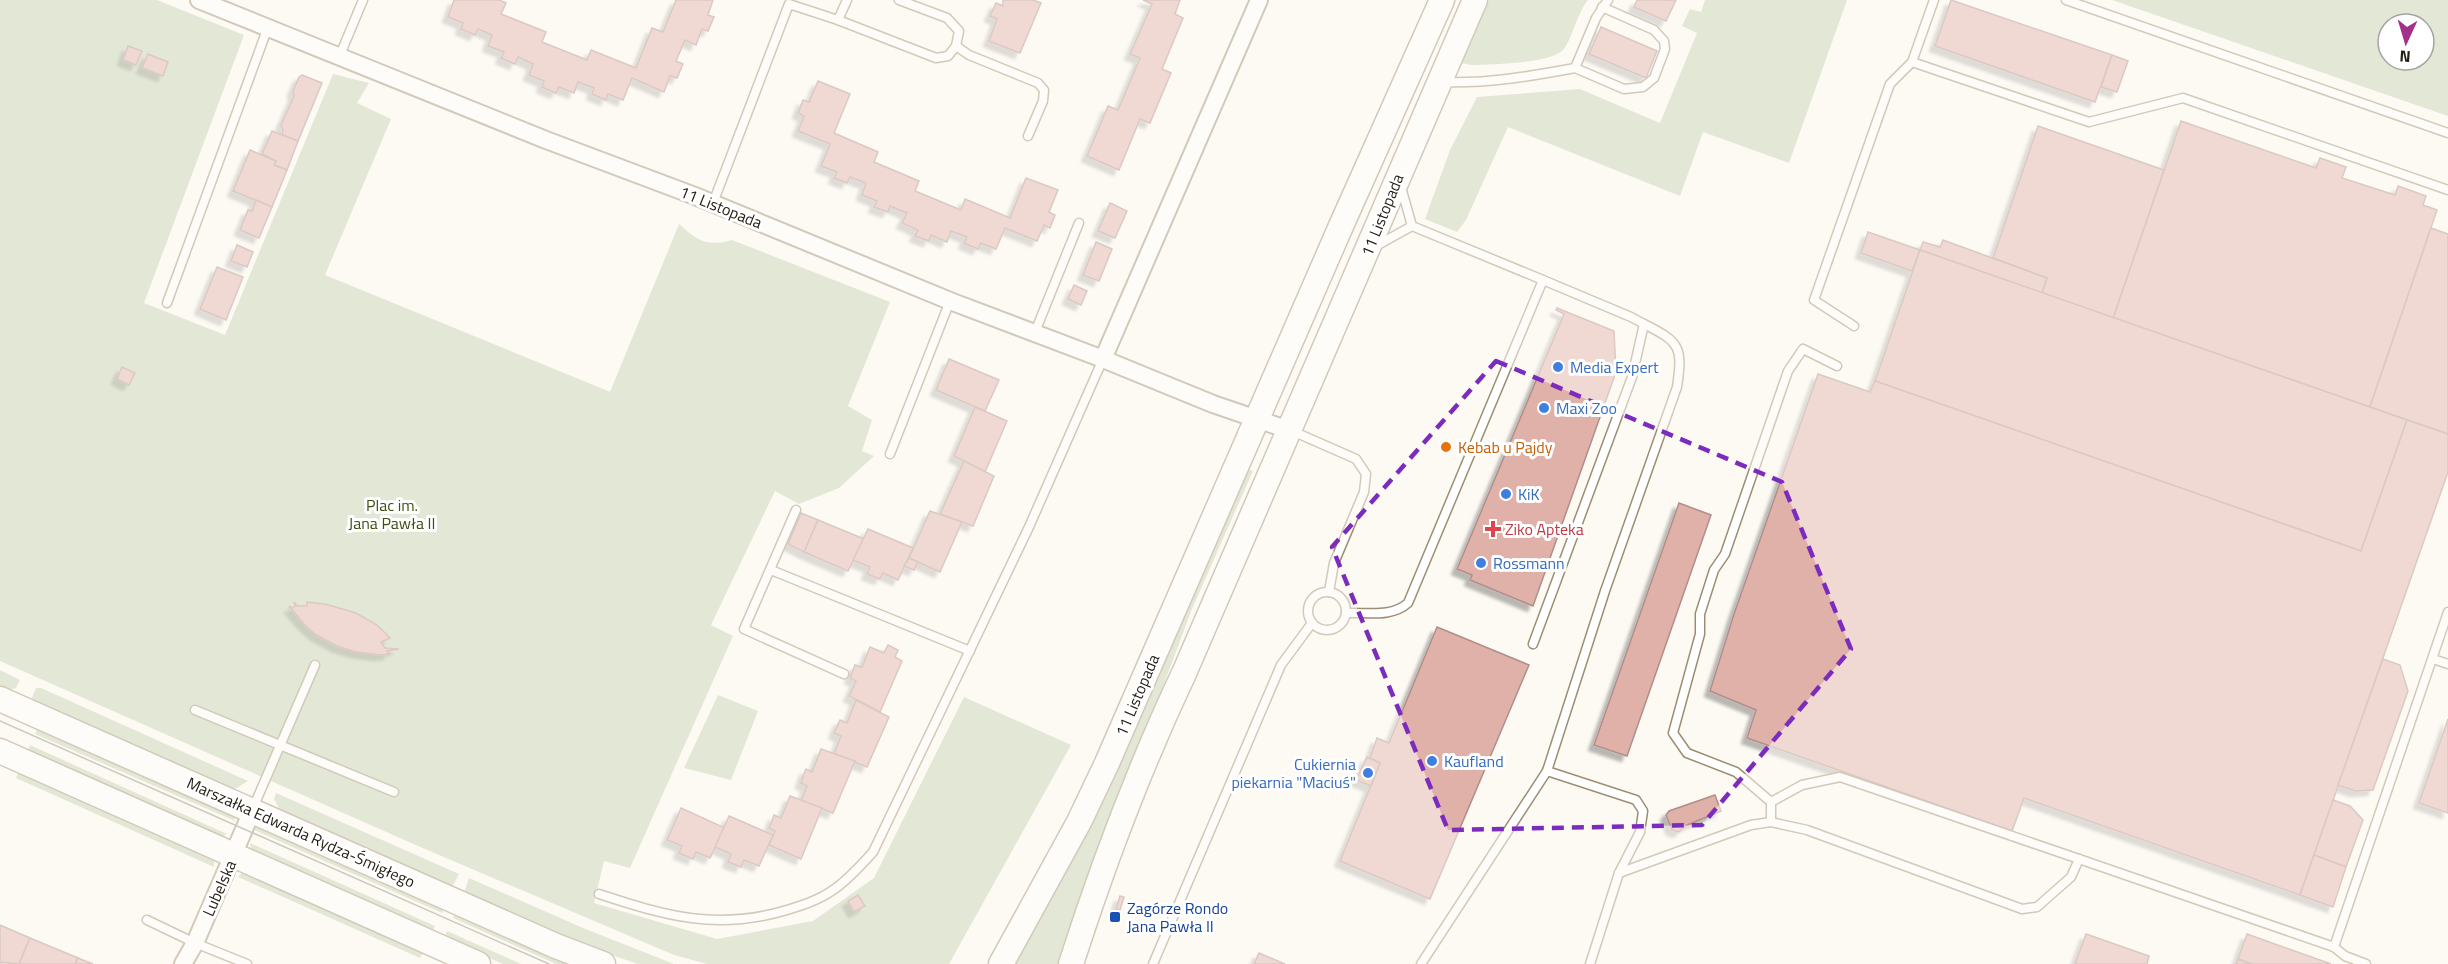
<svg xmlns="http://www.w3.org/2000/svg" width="2448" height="964" viewBox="0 0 2448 964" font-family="'Titillium Web',sans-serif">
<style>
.green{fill:#c4d1b1;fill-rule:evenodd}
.building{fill:#e0b1a9;stroke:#b08e89;stroke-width:1.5;filter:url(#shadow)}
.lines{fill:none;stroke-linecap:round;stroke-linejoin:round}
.lane-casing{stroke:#9d8e73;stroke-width:11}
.street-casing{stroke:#9d8e73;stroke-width:20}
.secondary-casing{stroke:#9d8e73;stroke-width:27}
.lane{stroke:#fff;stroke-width:8}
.street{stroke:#fff;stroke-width:16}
.secondary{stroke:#fff;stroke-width:24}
.tram{stroke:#908c84;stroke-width:1.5}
.marked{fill:none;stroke:#7b2cbf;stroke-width:4.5;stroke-dasharray:12 8;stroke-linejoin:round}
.shop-dot{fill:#3f7fe0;stroke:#fff;stroke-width:2}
.food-dot{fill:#e8710a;stroke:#fff;stroke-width:2}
.health-dot{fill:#e0444e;stroke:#fff;stroke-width:2}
.transit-dot{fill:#1a4fb4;stroke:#fff;stroke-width:2}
.labels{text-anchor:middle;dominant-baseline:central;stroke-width:6;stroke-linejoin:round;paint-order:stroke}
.street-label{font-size:16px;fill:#221c12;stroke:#fff}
.shop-label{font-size:16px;fill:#366cbe;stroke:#fff;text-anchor:start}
.food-label{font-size:16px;fill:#c56008;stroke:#fff;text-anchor:start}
.park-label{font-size:16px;fill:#3d4f14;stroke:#fff}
.health-label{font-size:16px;fill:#be3a42;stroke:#fff;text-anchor:start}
.transit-label{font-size:16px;fill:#164399;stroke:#fff;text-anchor:start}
</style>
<defs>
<filter id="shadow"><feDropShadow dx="-5.5" dy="5.5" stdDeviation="1.5" flood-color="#0004"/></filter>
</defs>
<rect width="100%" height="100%" fill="#fdfaf4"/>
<!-- green -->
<g class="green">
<path d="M 0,0 L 157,0 L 244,35 L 144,303 L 225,335 L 333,74 L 369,83 L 357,103 L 391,119 L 325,275 L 608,391 L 610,392 L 679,224 C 698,241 707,247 732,240 L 890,302 L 848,406 L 872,420 L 862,451 L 874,456 L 839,488 L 799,504 L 775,491 L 711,625 L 733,636 L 630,868 L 604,861 L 594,903 L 717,939 L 813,921 L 874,878 L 964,697 L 1071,745 L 949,964 L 707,964 L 674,955 L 418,846 L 0,661 Z"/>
<path d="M 1489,0 L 1588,0 C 1577,13 1571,42 1563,50 C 1550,64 1491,64 1471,65 L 1462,63 Z"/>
<polygon points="1705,0 1847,0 1789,163 1703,132 1680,196 1508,127 1466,220 1457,232 1425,219 1450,150 1477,97 1580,89 1660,123 1697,33 1682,26 1690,9 1701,12"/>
<path d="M 2112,0 L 2448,0 L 2448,116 ZM 2388,24 L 2424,24 L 2424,60 L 2388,60 Z"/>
<polygon points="1245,468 1253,471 1192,609 1155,708 1098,846 1059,964 1013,964"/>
<polygon points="0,670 20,680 16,688 5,691 0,688"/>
<polygon points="36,688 41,688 248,781 237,788 226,788 33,701 32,697"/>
<polygon points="718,695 758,711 731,780 684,768"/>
<polygon points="38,727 234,816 235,821 35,734"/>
<polygon points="30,745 227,834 221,837 27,753"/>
<polygon points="19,771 211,855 214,861 214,867 16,778"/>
<polygon points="276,793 459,874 452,887 281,812 274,799"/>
<polygon points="258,827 446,906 442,913 254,830"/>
<polygon points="250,843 435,926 432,932 251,850"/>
<polygon points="242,873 249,873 425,949 420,958 238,877"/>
<polygon points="469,878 583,928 674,964 638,964 582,945 464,893"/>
<polygon points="457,911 573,964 556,964 453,918"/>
<polygon points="447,931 521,964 503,964 444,938"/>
</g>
<!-- building -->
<g class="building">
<polygon points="454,0 499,0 506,3 501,14 546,32 542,42 587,60 591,50 636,68 652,28 663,32 676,0 713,0 708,15 714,17 708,31 702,29 696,45 685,40 676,61 683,64 677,78 670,76 664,92 632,78 623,100 608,94 606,100 592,94 594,88 578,82 574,93 559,87 556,93 542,87 544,81 529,75 533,64 518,57 515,64 501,58 504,52 488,46 492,35 478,29 475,35 461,29 463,23 448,17"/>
<polygon points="1003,0 1033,0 1041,3 1020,53 989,41 997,19 990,16 996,3 1003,6"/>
<polygon points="1143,0 1180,0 1175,14 1183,18 1162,69 1171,73 1150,123 1140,119 1119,170 1087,156 1108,106 1118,110 1140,58 1130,54 1152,4"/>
<polygon points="1637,0 1676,0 1666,21 1634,7"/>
<polygon points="1951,0 2112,55 2095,102 1935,46"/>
<polygon points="1601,27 1657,51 1646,78 1589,54"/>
<polygon points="128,46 142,51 136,65 123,60"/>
<polygon points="148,54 168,62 163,76 142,68"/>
<polygon points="2112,55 2128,61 2117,92 2101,87"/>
<polygon points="302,75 322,83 298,141 282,135 283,130 281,125 294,96 293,91 299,77"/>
<polygon points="818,81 850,94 834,133 878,152 874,162 919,181 915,191 961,210 965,199 1010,218 1026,178 1058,190 1049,212 1055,215 1050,228 1044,225 1037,241 1005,228 996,249 981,243 978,249 964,243 967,237 951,231 947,242 931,235 929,241 915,236 918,230 902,223 907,213 890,206 888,212 874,207 877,201 862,195 866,183 850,177 847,183 834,178 837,172 821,166 830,144 798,131 804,116 798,113 803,100 809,102"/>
<polygon points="2181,121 2316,168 2320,158 2346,167 2342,178 2395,195 2398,186 2426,196 2423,205 2437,210 2370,407 2113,318"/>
<polygon points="2038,126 2164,170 2113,318 2042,293 2047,278 1993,258"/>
<polygon points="272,131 298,141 287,170 274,165 276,161 262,154"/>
<polygon points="250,150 276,161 274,165 287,170 272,207 233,191"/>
<polygon points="256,200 272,207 259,238 240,230 248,210 252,211"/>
<polygon points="1110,203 1127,211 1115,238 1098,231"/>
<polygon points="2431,228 2448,234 2448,434 2370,407"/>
<polygon points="1868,232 1920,250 1912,271 1861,253"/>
<polygon points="1943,240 2047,278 2042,293 1920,250 1923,242 1940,247"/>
<polygon points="1096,242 1112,249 1099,281 1083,275"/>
<polygon points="237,245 253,252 247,267 231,261"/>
<polygon points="1920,250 2407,420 2361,551 1875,381"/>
<polygon points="217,267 243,277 226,320 200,309"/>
<polygon points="1074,285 1087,291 1081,305 1068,299"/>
<polygon points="1557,308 1614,331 1616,372 1533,606 1470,580 1472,575 1457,569 1564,314 1556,310"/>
<polygon points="949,359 999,380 985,411 936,390"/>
<polygon points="122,367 135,373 129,385 117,379"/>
<polygon points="1818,374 1870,392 1875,381 2361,551 2407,420 2448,434 2448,472 2300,895 2024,798 2012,831 1747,738 1756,710 1710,691 1734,614"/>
<polygon points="975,407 1007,421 985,472 954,456"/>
<polygon points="964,461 994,476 973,526 940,514"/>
<polygon points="1679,503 1711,515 1627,756 1594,745"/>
<polygon points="930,511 962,522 940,572 909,558"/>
<polygon points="801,513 818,520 804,552 788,544"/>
<polygon points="818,520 864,539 848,571 804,552"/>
<polygon points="868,529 913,548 898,580 883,573 880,579 867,574 870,567 853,560"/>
<polygon points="909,558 918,562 914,570 904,566"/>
<polygon points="294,602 297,606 307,606 307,602 325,604 356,613 377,625 390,638 381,642 385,648 399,649 387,651 390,654 379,655 356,652 337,646 315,634 304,624 289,606 292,608 295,606"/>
<polygon points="1437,627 1529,665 1430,899 1340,861 1380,763 1370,758 1377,738 1389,743"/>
<polygon points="888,645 898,650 895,657 902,661 880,712 849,696 856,681 850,678 855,665 862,667 870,647 884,653"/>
<polygon points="2383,659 2400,665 2408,691 2373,790 2355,791 2338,785"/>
<polygon points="856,700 889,717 867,767 834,754 841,736 834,733 837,726 840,720 847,723"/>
<polygon points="2448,719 2448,813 2419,803"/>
<polygon points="821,749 855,761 833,813 801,801 807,786 801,783 803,776 806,769 812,772"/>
<polygon points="1367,757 1380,763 1371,786 1356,780"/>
<polygon points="1715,795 1721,811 1685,826 1679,832 1672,830 1666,815 1669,811"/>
<polygon points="790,796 822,808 801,859 769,845 775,831 769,828 772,821 774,815 781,818"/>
<polygon points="2333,800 2350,806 2363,820 2346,867 2314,855"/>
<polygon points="681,808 725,828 710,858 696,852 693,859 679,853 682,846 667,840"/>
<polygon points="729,816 773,835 759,866 744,860 741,867 728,862 731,854 715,847"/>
<polygon points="2314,855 2346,867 2333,907 2300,895"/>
<polygon points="858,895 865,906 854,912 848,901"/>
<polygon points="1120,896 1124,897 1120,910 1116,909"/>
<polygon points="0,925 30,938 19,964 0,962"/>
<polygon points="2086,934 2149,956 2147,964 2075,964"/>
<polygon points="2247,934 2331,964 2251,964 2238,959"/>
<polygon points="30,938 78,958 75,964 19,964"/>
<polygon points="1259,953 1285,964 1254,964"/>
<polygon points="78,958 93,964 75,964"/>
<polygon points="2238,959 2251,964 2236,964"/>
</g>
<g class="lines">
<defs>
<g id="lane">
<polyline points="2066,0 2448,133"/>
<polyline points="838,20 847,0"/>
<polyline points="956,46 969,55 1038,83 1044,90 1043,101 1028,136"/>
<polyline points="340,55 363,0"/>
<polyline points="1912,62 2089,122 2183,98 2448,190"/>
<polyline points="1575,68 1624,89 1643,87 1654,78 1665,49 1664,41 1654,30 1602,7"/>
<path d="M 1442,82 C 1486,84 1532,76 1575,68 L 1596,18 L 1608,0"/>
<polyline points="1401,187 1412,226 1543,280"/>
<polyline points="713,203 789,4 838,20 936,58 948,56 956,46 959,31 947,18 899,0"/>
<polyline points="1376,246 1412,226"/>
<polyline points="167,303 268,27"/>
<polyline points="1854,326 1814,300 1890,84 1912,62 1934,0"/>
<polyline points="1035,332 1079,223"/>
<polyline points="1290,430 1356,459 1366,474 1364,492 1334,563 1329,592"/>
<polyline points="890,454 950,301"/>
<polyline points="796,510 744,629 844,674"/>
<polyline points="771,570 970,651"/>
<circle cx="1327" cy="611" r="19"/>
<path d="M 1346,613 C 1367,612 1391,618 1408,603 L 1543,280 L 1631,317 L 1644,324 L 1632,377 L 1533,644"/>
<polyline points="2433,659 2448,664"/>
<polyline points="195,710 394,792"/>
<polyline points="1547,771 1636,800 1643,811 1640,832 1619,873 1590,964"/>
<polyline points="1771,802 1736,772 1687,753 1673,733 1700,634 1700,614 1714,570 1725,554 1788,371 1803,349 1837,366"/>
<polyline points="253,808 315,665"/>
<polyline points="1771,822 1771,802 1802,785 1840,777 2079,859"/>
<polyline points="1619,873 1751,825 1771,822 1807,830 2022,909 2037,907 2071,877 2079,859 2334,947 2345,956 2366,964"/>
<path d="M 599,894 C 666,916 717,931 787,910 C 803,905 819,900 833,890 C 848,880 861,865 873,852 L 1029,527 L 1103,359"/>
<polyline points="147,920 195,943 247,964"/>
<polyline points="2334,947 2448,612"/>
<polyline points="1153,964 1281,665 1312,623"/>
<path d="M 1421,964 L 1547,771 L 1605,591 L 1677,387 C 1683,347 1680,342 1644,324"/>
</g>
<g id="street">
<polyline points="199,0 546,140 695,196 950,301 1103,359 1213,404 1289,430"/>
<polyline points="1103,359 1259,0"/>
<polyline points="183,964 195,943 252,811"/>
</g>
<g id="secondary">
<polyline points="0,699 556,946 603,964"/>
<polyline points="0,751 478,964"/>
<polyline points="1001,964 1079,822 1107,763 1341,226 1442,0"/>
<path d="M 1071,964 C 1103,864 1140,766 1185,671 L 1475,0"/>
</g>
</defs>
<!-- lane casing -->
<use href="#lane" class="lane-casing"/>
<!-- street casing -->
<use href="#street" class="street-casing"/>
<!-- secondary casing -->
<use href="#secondary" class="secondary-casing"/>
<!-- lane -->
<use href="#lane" class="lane"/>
<!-- street -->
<use href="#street" class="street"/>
<!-- secondary -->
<use href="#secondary" class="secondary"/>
<!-- tram -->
<polyline class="tram" points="0,721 549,964"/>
</g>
<!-- marked area -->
<path d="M0 0H2448V964H0ZM 1496,361 L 1782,482 L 1851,649 L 1702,825 L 1448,830 L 1332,547 Z" fill="#fdfaf4" fill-opacity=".55" fill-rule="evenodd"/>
<path class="marked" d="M 1496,361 L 1782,482 L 1851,649 L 1702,825 L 1448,830 L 1332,547 Z"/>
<!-- markers -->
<g class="shop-dot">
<circle cx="1558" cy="367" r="6"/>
<circle cx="1544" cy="408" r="6"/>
<circle cx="1506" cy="494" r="6"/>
<circle cx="1481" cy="563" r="6"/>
<circle cx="1432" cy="761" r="6"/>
<circle cx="1368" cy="773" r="6"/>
</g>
<circle class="food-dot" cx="1446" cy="447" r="6"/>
<path class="health-dot" d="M1490 520h6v6h6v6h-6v6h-6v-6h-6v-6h6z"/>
<rect class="transit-dot" x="1109" y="911" width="12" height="12" rx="3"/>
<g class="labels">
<!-- street labels -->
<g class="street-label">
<text transform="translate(721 207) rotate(22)">11 Listopada</text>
<text transform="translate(1382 215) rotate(-68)">11 Listopada</text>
<text transform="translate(1137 695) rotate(-67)">11 Listopada</text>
<text transform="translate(301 832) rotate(24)">Marszałka Edwarda Rydza-Śmigłego</text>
<text transform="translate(219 888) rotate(-66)">Lubelska</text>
</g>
<!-- shop labels -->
<g class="shop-label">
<text x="1570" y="367">Media Expert</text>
<text x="1556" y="408">Maxi Zoo</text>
<text x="1518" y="494">KiK</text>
<text x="1493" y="563">Rossmann</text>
<text x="1444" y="761">Kaufland</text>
<text x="1356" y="764" text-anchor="end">Cukiernia<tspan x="1356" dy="18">piekarnia "Maciuś"</tspan></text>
</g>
<!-- food labels -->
<g class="food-label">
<text x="1458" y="447">Kebab u Pajdy</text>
</g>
<!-- park labels -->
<g class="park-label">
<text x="392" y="505">Plac im.<tspan x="392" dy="18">Jana Pawła II</tspan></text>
</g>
<!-- health labels -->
<g class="health-label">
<text x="1505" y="529">Ziko Apteka</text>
</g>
<!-- transit labels -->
<g class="transit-label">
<text x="1127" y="908">Zagórze Rondo<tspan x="1127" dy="18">Jana Pawła II</tspan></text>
</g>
</g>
<!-- north arrow -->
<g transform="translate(2406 42) rotate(184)"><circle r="28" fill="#ffffff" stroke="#a7a4a0" stroke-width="1.5"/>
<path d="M0-4.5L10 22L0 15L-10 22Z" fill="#a2308c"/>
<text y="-9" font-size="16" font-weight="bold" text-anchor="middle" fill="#221c12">N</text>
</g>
</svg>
